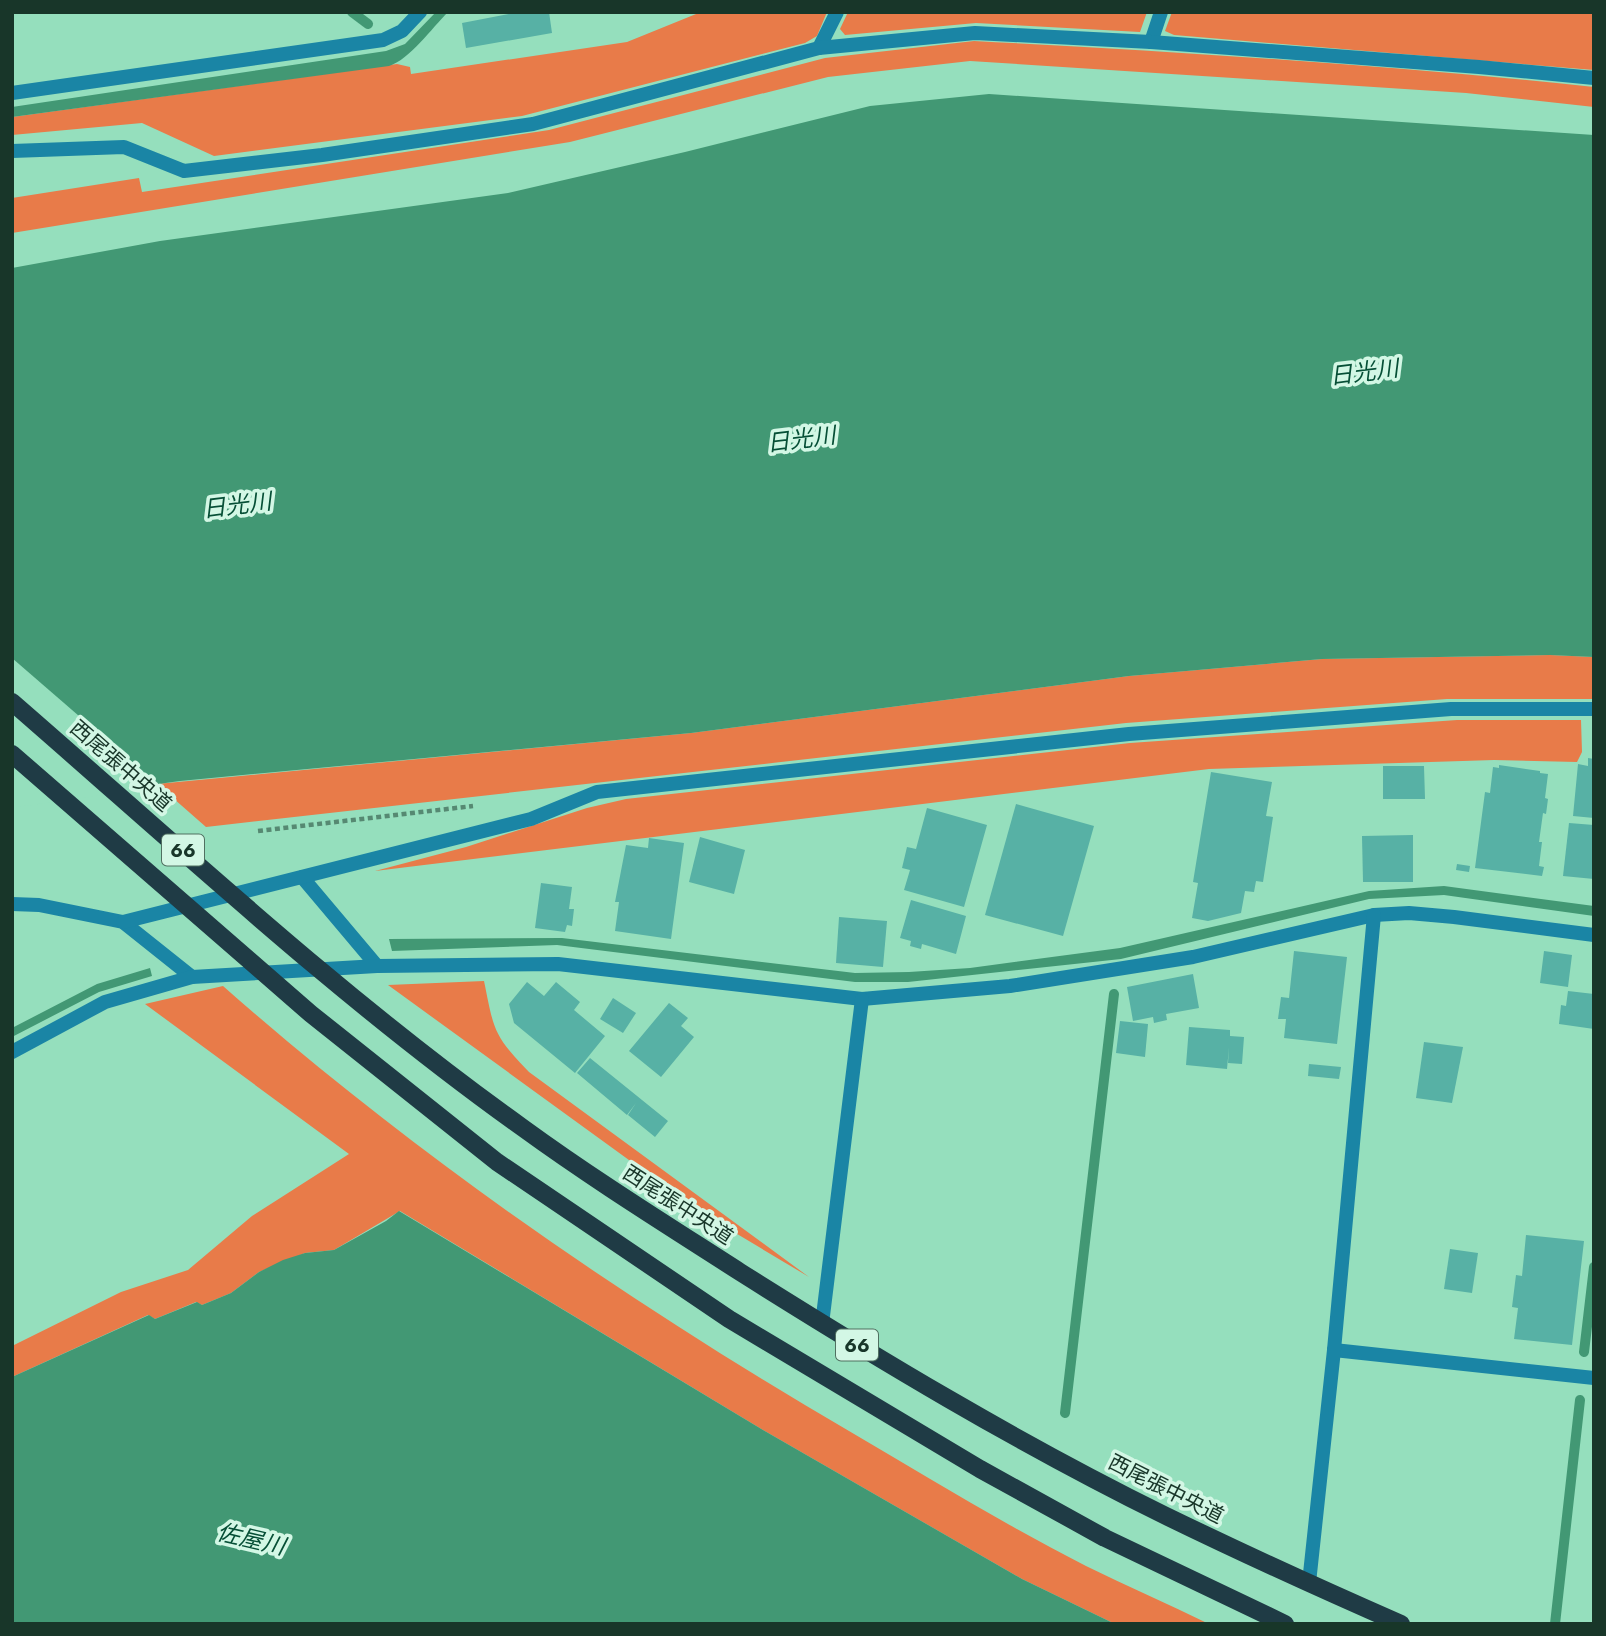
<svg xmlns="http://www.w3.org/2000/svg" width="1606" height="1636" viewBox="0 0 1606 1636" font-family="Jost,'Noto Sans JP',sans-serif">
<style>
.green{fill:#e87b49}
.water{fill:#429874}
.pier{fill:#95dfbd}
.lines{fill:none;stroke-linecap:round;stroke-linejoin:round}
.stream{stroke:#429874;stroke-width:10}
.building{fill:#57b1a5}
.path{stroke:#568972;stroke-width:4.5;stroke-dasharray:5 3.5;stroke-linecap:butt}
.minor{stroke:#1a85a5;stroke-width:14}
.primary{stroke:#1f3b45;stroke-width:18}
.labels{text-anchor:middle;dominant-baseline:central;stroke-width:7;stroke-linejoin:round;paint-order:stroke}
.shield{fill:#d3f7e5;stroke:#507061;stroke-width:2}
.shield-label{font-size:19px;font-weight:bold;fill:#183629}
.street-label{font-size:21px;fill:#183629;stroke:#d3f7e5}
.water-label{font-size:23px;font-style:italic;fill:#064f36;stroke:#d3f7e5}
</style>
<rect width="100%" height="100%" fill="#95dfbd"/>
<!-- green -->
<g class="green">
<polygon points="701,12 827,12 817,36 805,43 522,116 214,156 142,123 12,135 12,117 397,64 410,67 411,74 627,42"/>
<polygon points="848,12 1147,12 1140,32 976,23 845,35 840,29"/>
<polygon points="1172,12 1594,12 1594,70 1174,35 1165,31"/>
<path d="M 974,41 C 1181,52 1388,65 1594,87 L 1594,107 L 1466,93 L 970,61 L 828,77 L 570,142 L 12,233 L 12,198 L 139,178 L 142,192 L 549,130 L 825,58 Z"/>
<polygon points="1550,655 1594,657 1594,699 1447,699 1126,723 206,827 157,784 691,733 1129,676 1322,659"/>
<polygon points="1457,720 1581,720 1582,752 1577,762 1494,760 1209,769 375,871 466,847 587,808 626,799 1130,743"/>
<path d="M 484,981 C 494,1030 493,1035 529,1072 L 809,1277 L 702,1213 L 388,985 Z"/>
<path d="M 223,986 C 416,1156 628,1302 849,1431 C 928,1477 1005,1525 1086,1566 C 1127,1586 1168,1604 1209,1624 L 1115,1624 L 1022,1579 L 763,1430 L 400,1211 L 334,1250 L 305,1253 L 259,1272 L 231,1293 L 202,1305 L 196,1302 L 155,1319 L 148,1315 L 12,1377 L 12,1346 L 121,1292 L 188,1270 L 252,1216 L 349,1154 L 145,1004 Z"/>
</g>
<!-- water -->
<g class="water">
<path d="M 436,12 L 448,12 C 432,28 409,60 389,66 L 12,117 L 12,107 L 386,51 L 405,44 Z"/>
<polygon points="989,94 1594,135 1594,657 1550,655 1322,659 1129,676 691,733 180,781 12,804 12,268 160,241 508,193 685,152 870,106"/>
<polygon points="1444,886 1594,906 1594,916 1444,895 1369,899 1121,959 908,982 855,982 557,945 392,951 389,939 562,938 855,973 909,972 970,968 1120,948 1369,891"/>
<polygon points="150,968 152,976 99,992 12,1037 12,1028 97,984"/>
<polygon points="399,1211 763,1430 1022,1579 1115,1624 12,1624 12,1377 149,1315 155,1319 197,1302 202,1305 231,1293 259,1272 283,1260 305,1253 334,1250 386,1221"/>
</g>
<!-- pier -->
<polygon class="pier" points="12,658 161,787 17,807 12,802"/>
<g class="lines">
<!-- stream -->
<g class="stream">
<polyline points="352,12 368,24"/>
<polyline points="1584,1352 1594,1267"/>
<polyline points="1065,1413 1114,994"/>
<polyline points="1555,1624 1580,1400"/>
</g>
</g>
<!-- building -->
<g class="building">
<polygon points="519,12 549,12 552,33 466,48 462,23"/>
<polygon points="1588,758 1594,759 1594,818 1573,816 1578,764 1588,766"/>
<polygon points="1499,765 1540,771 1540,773 1548,774 1545,798 1548,799 1546,814 1543,813 1539,842 1542,842 1539,866 1544,867 1542,876 1475,868 1485,792 1490,793 1493,767 1499,768"/>
<polygon points="1383,766 1424,766 1425,799 1383,799"/>
<polygon points="1211,772 1272,782 1266,816 1273,817 1263,882 1256,881 1254,892 1245,891 1241,913 1208,921 1192,918 1198,883 1193,882"/>
<polygon points="1016,804 1094,826 1063,936 985,915"/>
<polygon points="927,808 987,825 964,907 904,890 910,870 902,868 907,847 916,849"/>
<polygon points="1569,823 1594,825 1594,879 1563,876"/>
<polygon points="1413,835 1413,882 1363,882 1362,836"/>
<polygon points="700,837 745,850 734,894 689,882"/>
<polygon points="649,838 684,843 671,939 615,931 619,902 615,902 626,845 648,848"/>
<polygon points="1457,864 1470,866 1469,872 1456,870"/>
<polygon points="541,883 572,887 569,909 574,909 572,926 567,925 565,932 535,928"/>
<polygon points="911,900 966,916 956,954 922,944 921,949 910,946 911,941 900,938"/>
<polygon points="839,917 887,921 883,967 836,963"/>
<polygon points="1294,951 1347,957 1337,1044 1284,1038 1286,1019 1278,1019 1281,997 1289,998"/>
<polygon points="1544,951 1572,955 1568,987 1540,983"/>
<polygon points="1193,974 1199,1008 1166,1014 1167,1020 1154,1023 1153,1017 1133,1021 1127,987"/>
<polygon points="527,982 544,996 556,982 580,1002 574,1010 605,1036 575,1073 514,1023 509,1004"/>
<polygon points="1568,991 1594,994 1594,1029 1559,1024 1561,1005 1566,1006"/>
<polygon points="613,998 636,1013 623,1033 600,1019"/>
<polygon points="669,1003 688,1018 681,1026 694,1037 661,1077 629,1051"/>
<polygon points="1120,1021 1148,1024 1145,1057 1116,1053"/>
<polygon points="1189,1027 1230,1030 1230,1036 1244,1037 1242,1064 1228,1063 1229,1047 1227,1069 1186,1065"/>
<polygon points="1424,1042 1463,1047 1452,1103 1416,1098"/>
<polygon points="590,1058 668,1121 655,1137 628,1115 636,1103 627,1115 577,1073"/>
<polygon points="1309,1064 1341,1067 1339,1079 1308,1076"/>
<polygon points="1526,1235 1584,1241 1572,1345 1514,1339 1518,1308 1512,1307 1516,1275 1522,1276"/>
<polygon points="1450,1249 1478,1253 1472,1293 1444,1289"/>
</g>
<g class="lines">
<!-- path -->
<polyline class="path" points="258,831 473,806"/>
<!-- minor -->
<g class="minor">
<polyline points="1151,42 1161,12"/>
<polyline points="819,48 837,12"/>
<polyline points="12,93 383,40 402,31 420,12"/>
<polyline points="12,151 124,147 184,171 322,155 533,124 819,48 975,33 1151,42 1479,67 1594,78"/>
<polyline points="302,877 377,966"/>
<polyline points="12,904 39,905 123,922 192,977"/>
<polyline points="123,922 531,819 597,792 1129,734 1451,709 1594,709"/>
<polyline points="12,1052 105,1002 192,977 377,966 558,964 862,999 1010,986 1193,957 1374,915 1409,913 1454,917 1594,935"/>
<polyline points="822,1324 862,999"/>
<polyline points="1334,1350 1594,1378"/>
<polyline points="1309,1583 1334,1350 1374,915"/>
</g>
<!-- primary -->
<g class="primary">
<path d="M 12,702 C 179,847 342,999 523,1128 C 593,1179 667,1225 740,1272 C 878,1359 1018,1443 1164,1515 C 1242,1553 1321,1589 1401,1624"/>
<polyline points="12,754 311,1014 497,1162 729,1319 980,1469 1105,1538 1285,1624"/>
</g>
</g>
<g class="labels">
<!-- shield labels -->
<g class="shield">
<rect x="162" y="834.5" width="42" height="31" rx="5"/>
<rect x="836" y="1329.5" width="42" height="31" rx="5"/>
</g>
<g class="shield-label">
<text x="183" y="850">66</text>
<text x="857" y="1345">66</text>
</g>
<!-- street labels -->
<g class="street-label">
<text transform="translate(121 766) rotate(41)">西尾張中央道</text>
<text transform="translate(678 1205) rotate(33)">西尾張中央道</text>
<text transform="translate(1166 1489) rotate(27)">西尾張中央道</text>
</g>
<!-- water labels -->
<g class="water-label">
<text transform="translate(1364 372) rotate(-7)">日光川</text>
<text transform="translate(801 439) rotate(-7)">日光川</text>
<text transform="translate(237 505) rotate(-7)">日光川</text>
<text transform="translate(251 1539) rotate(13)">佐屋川</text>
</g>
</g>
<!-- border -->
<rect width="1606" height="1636" fill="none" stroke="#183629" stroke-width="28"/>
</svg>
